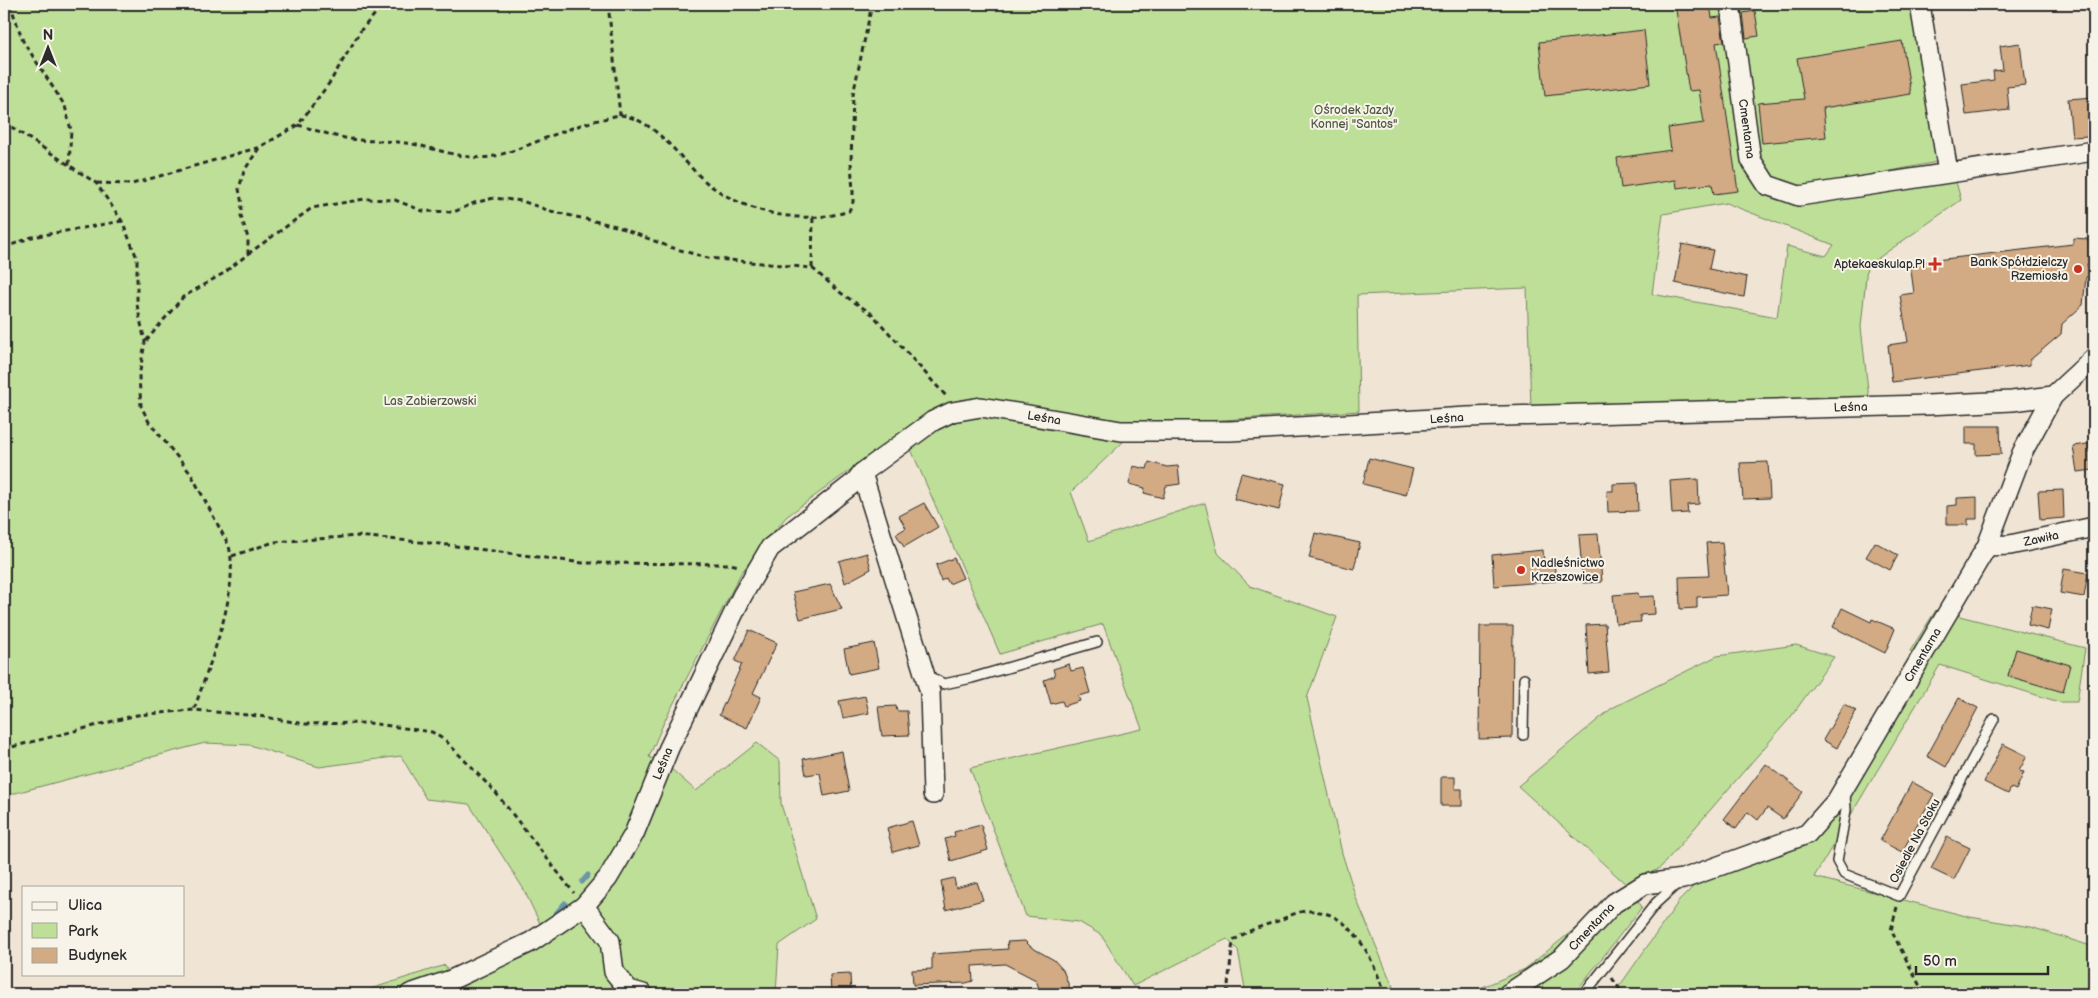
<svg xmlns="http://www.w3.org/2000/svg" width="2098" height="998" viewBox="0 0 2098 998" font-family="'Balsamiq Sans',sans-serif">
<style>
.green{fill:#bedf98;stroke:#748562;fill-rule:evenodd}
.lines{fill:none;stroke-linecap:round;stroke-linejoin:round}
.stream{stroke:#6b96a6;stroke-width:5}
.building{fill:#d2aa83;stroke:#2b2b2b}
.lane-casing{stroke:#2b2b2b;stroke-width:12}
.street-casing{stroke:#2b2b2b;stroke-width:22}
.path{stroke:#2b2b2b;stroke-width:3;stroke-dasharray:5 4;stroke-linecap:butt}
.lane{stroke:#f7f3e8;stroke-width:9}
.street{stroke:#f7f3e8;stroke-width:19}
.poi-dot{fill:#c8321e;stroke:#f7f3e8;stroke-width:2}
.labels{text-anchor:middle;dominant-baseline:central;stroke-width:4;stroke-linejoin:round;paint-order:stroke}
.park-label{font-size:12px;fill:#505846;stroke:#f7f3e8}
.street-label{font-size:12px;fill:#2b2b2b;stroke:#f7f3e8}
.poi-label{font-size:12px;fill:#2b2b2b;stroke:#f7f3e8;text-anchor:end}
</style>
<rect width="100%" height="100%" fill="#f0e4d4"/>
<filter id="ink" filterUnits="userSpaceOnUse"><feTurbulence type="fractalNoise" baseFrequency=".02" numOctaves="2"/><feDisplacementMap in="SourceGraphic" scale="10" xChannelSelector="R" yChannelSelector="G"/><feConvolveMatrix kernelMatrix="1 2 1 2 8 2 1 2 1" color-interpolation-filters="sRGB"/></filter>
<g filter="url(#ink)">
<!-- green -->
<g class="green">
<path d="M 4,4 L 753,4 L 815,7 L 777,4 L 1925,4 L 1919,8 L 1937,162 L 1777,193 L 1955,178 L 1961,200 L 1867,266 L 1861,327 L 1869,399 L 1531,408 L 1527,288 L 1357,295 L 1359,411 L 1162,424 L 1090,418 L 1089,433 L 1124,441 L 1071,492 L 1089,541 L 1205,503 L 1218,553 L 1250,586 L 1337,617 L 1307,698 L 1342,853 L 1356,898 L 1396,994 L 1246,994 L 1238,950 L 1227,939 L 1133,986 L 1101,935 L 1079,922 L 1026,916 L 970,768 L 1142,729 L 1103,624 L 1000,654 L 910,447 L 943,409 L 902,432 L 786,517 L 741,573 L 664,722 L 649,757 L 668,766 L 696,791 L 757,743 L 780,761 L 781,804 L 816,919 L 779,945 L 776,994 L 439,994 L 508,963 L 548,940 L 523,888 L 469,804 L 426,799 L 401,756 L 319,767 L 250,745 L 205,743 L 4,796 ZM 1726,203 L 1834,245 L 1826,256 L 1787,246 L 1777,317 L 1652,294 L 1663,214 Z"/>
<polygon points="1936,610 2085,648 2077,702 2059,702 1940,665 1814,877 1970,917 2031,927 2094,947 2094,994 1614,994 1679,901 1700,880 1808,841 1836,817 1926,660 1910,651"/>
<polygon points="1796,645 1834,657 1790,718 1660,868 1628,886 1642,907 1577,990 1582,994 1466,994 1525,969 1628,886 1518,786 1612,708 1717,656"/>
<polygon points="445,965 451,976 398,994 355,994"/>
</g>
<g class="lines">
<!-- stream -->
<g class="stream">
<polyline points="582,882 588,875"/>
<polyline points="553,917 565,903"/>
</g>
</g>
<!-- building -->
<g class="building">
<polygon points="1675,4 1710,4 1712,18 1720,17 1724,42 1716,43 1738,191 1714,194 1712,184 1677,188 1676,180 1621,188 1617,158 1671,150 1668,128 1704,123 1699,90 1689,91"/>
<polygon points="1755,11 1759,36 1746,38 1743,13"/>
<polygon points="1644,30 1650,84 1545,96 1539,42"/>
<polygon points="1902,41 1911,94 1823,108 1826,137 1762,143 1758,103 1804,99 1797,58"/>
<polygon points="2020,43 2025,85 2007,87 2009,110 1966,115 1962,84 1994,80 1993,71 2003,70 2000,46"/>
<polygon points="2094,97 2094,130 2088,130 2088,136 2072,137 2068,99"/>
<polygon points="2073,238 2088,239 2090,263 2087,264 2090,275 2086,277 2083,305 2062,324 2061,334 2030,360 2030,365 1892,382 1888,345 1908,342 1900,295 1914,293 1910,263 2073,244"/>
<polygon points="1682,244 1713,250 1709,269 1747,277 1744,297 1675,283"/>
<polygon points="1966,426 2000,426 2001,454 1976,455 1976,444 1966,444"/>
<polygon points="2094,443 2094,470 2077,472 2073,446"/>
<polygon points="1369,458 1413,469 1406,495 1363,484"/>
<polygon points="1149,462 1167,467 1178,466 1180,484 1166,486 1163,498 1144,493 1145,488 1129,484 1133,466 1147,469"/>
<polygon points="1768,462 1770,498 1743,499 1740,463"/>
<polygon points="1241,473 1285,484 1279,510 1234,499"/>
<polygon points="1698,479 1699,504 1687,505 1688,513 1672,514 1670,481"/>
<polygon points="1637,483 1638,511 1608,512 1607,491 1613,491 1613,484"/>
<polygon points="2063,490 2064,518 2040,520 2038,491"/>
<polygon points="1977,497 1977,519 1968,519 1968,525 1947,525 1947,506 1957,505 1957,498"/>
<polygon points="924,503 938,527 904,547 896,534 906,528 899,516"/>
<polygon points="1315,533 1360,543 1354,569 1309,558"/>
<polygon points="1598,534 1602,582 1583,583 1579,535"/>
<polygon points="1722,542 1727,595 1697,597 1697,608 1680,609 1679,577 1709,576 1706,543"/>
<polygon points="1875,542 1898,555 1890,570 1866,557"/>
<polygon points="1543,550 1544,563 1554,563 1556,581 1494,586 1492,555"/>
<polygon points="867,553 871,569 845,583 839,561"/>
<polygon points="954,558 963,578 949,584 946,578 941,581 936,565"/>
<polygon points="2064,569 2088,573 2084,597 2060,593"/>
<polygon points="830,584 842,609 800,619 793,592"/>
<polygon points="1638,593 1639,597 1654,596 1655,614 1640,615 1641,622 1616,624 1613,595"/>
<polygon points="2032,605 2052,609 2048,630 2028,625"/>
<polygon points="1842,608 1871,622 1872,619 1895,629 1885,653 1833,627"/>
<polygon points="1605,624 1609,672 1589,674 1586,625"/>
<polygon points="1480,626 1513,626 1512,738 1479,739"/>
<polygon points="749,630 777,643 753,693 761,697 747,728 719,715 742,664 735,661"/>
<polygon points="874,643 879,668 849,674 844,649"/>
<polygon points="2016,649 2070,665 2063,692 2008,676"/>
<polygon points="1069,664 1071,671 1083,668 1090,693 1078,696 1080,701 1064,706 1062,701 1051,704 1044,680 1055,676 1053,669"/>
<polygon points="865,696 869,713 843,718 839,701"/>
<polygon points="1959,698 1978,708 1946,767 1927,756"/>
<polygon points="1844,704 1856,711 1837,748 1823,740"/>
<polygon points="896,706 897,711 907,711 909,735 882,736 878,707"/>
<polygon points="2003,744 2027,756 2019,771 2024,772 2016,790 2011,788 2008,794 1984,782"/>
<polygon points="842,751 849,791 824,796 820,773 806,775 803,759"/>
<polygon points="1766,764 1803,792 1783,819 1767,808 1758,820 1748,812 1736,829 1724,819"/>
<polygon points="1441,777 1455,777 1455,789 1462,789 1462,806 1441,806"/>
<polygon points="1912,782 1934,794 1902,852 1880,841"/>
<polygon points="912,821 919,845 893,852 887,828"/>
<polygon points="981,825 988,850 951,861 945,839 955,836 954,832"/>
<polygon points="1947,837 1970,848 1954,880 1931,869"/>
<polygon points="954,878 956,888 977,882 983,900 946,910 941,881"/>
<polygon points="1025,941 1031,947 1054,960 1063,970 1072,994 1041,994 1036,980 1005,964 972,966 973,981 966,983 913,985 912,970 932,969 932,954 1008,949 1007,942"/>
<polygon points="850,974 851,994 831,994 830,975"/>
</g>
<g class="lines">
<defs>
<g id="lane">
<polyline points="926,675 944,684 972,678 1097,642"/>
<polyline points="1523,735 1524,679"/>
<polyline points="1845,793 1846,810 1837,861 1844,874 1899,896 1994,719"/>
<polyline points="1584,994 1656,903 1679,882"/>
</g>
<g id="street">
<path id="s1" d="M 1730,4 L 1751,160 L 1767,185 L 1799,196 L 2094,151"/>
<polyline points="1923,4 1921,11 1948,172"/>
<path id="s2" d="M 1987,546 L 2010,545 L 2094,527"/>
<path id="s3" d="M 933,794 L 930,692 L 862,473 L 933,421 L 952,412 L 981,407 L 1121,431 L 1230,431 L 1467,417 L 1927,405 L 2012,401 L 2053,396"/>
<polyline points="584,906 610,941 614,972 629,990 643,994"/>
<path id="s4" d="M 410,994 L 451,980 L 531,942 L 584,906 L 608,878 L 634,834 L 669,748 L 742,596 L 770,548 L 855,482 L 862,473"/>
<path id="s5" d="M 1508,994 L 1562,958 L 1614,903 L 1645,884 L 1683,879 L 1807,834 L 1837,800 L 1987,546 L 2022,453 L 2053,396 L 2094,358"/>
</g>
</defs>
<!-- lane casing -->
<use href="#lane" class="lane-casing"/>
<!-- street casing -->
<use href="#street" class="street-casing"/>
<!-- path -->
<g class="path">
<polyline points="10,4 23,41 65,106 71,130 69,165"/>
<polyline points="608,4 620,115"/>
<path d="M 4,122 L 96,183 L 122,221 L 137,258 L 137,305 L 145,342 L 139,377 L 141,406 L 149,422 L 191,474 L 229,546 C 240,593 209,664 194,710"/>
<path d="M 298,125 C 315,130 332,136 350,139 C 368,142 388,140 406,143 C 436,147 469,164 499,155 C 534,145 566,127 603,119 C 608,118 616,115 621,115 C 658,121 680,160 706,182 C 744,213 802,226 849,211 L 853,202 L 853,191 L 851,163 L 853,95 L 872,4"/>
<polyline points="97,183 132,184 260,147 298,125 330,82 361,30 384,4"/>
<polyline points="4,248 32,237 122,221"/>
<polyline points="248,254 312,208 365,199 395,200 423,211 454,212 474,203 494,198 522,201 550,211 616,226 670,247 708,258 812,268 841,293 872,314 946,396"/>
<polyline points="812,268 813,217"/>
<polyline points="146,341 183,297 224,273 248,254 248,238 241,216 242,204 239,189 244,171 259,148"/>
<polyline points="232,556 274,542 358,536 440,544 583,563 730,564 739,566"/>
<polyline points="4,749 137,715 194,710 259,716 305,724 369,723 432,732 446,741 496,793 574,893"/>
<polyline points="1897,907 1891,930 1924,994"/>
<polyline points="1612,978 1623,994"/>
<path d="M 1227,994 L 1233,941 C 1246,931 1262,926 1278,921 C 1287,917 1298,911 1307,911 C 1352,909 1372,958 1385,994"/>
</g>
<!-- lane -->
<use href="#lane" class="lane"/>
<!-- street -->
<use href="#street" class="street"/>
</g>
</g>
<!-- markers -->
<g class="poi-dot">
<path d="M1932.5 256.5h5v5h5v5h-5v5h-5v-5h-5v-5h5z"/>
<circle cx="2078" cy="269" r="5"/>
<circle cx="1521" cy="570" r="5"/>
</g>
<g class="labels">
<!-- park labels -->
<g class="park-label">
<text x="1354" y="110">Ośrodek Jazdy<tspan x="1354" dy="14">Konnej "Santos"</tspan></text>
<text x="430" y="401">Las Zabierzowski</text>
</g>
<!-- street labels -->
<g class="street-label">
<text stroke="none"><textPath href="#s1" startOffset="126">Cmentarna</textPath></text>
<text stroke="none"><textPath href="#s3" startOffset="1342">Leśna</textPath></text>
<text stroke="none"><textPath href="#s3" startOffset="534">Leśna</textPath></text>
<text stroke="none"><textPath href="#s3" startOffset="938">Leśna</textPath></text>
<text stroke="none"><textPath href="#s2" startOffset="55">Zawiła</textPath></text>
<text stroke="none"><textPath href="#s5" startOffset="561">Cmentarna</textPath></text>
<text stroke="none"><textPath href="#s4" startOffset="360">Leśna</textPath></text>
<text transform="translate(1915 841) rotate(-62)">Osiedle Na Stoku</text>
<text stroke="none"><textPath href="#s5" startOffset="108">Cmentarna</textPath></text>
</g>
<!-- poi labels -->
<g class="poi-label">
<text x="2068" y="262">Bank Spółdzielczy<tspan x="2068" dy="14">Rzemiosła</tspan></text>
<text x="1925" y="264">Aptekaeskulap.Pl</text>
<text x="1531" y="563" text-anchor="start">Nadleśnictwo<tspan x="1531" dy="14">Krzeszowice</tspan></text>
</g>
</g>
<!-- margin -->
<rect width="2098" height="998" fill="none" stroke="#f7f3e8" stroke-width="20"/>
<rect x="10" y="10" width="2078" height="978" fill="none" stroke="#2b2b2b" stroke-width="2" filter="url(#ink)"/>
<!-- legend -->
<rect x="22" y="886" width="162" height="90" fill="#f7f3e8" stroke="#a5a39c"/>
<rect x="32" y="902" width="25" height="8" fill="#f7f3e8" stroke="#a5a39c"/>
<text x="68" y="910" font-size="15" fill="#2b2b2b">Ulica</text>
<rect x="32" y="923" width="25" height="15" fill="#bedf98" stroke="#a5a39c"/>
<text x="68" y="936" font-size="15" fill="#2b2b2b">Park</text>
<rect x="32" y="948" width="25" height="15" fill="#d2aa83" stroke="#a5a39c"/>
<text x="68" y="960" font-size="15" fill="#2b2b2b">Budynek</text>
<!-- north arrow -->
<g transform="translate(48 48)" stroke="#f7f3e8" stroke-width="4" paint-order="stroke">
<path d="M0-4L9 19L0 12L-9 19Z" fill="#2b2b2b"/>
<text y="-8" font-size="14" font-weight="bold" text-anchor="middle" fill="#2b2b2b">N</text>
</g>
<!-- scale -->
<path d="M1916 966v8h132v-8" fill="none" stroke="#2b2b2b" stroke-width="2.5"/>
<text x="1923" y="966" font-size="15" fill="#2b2b2b" stroke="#f7f3e8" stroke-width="4" paint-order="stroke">50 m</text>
</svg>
